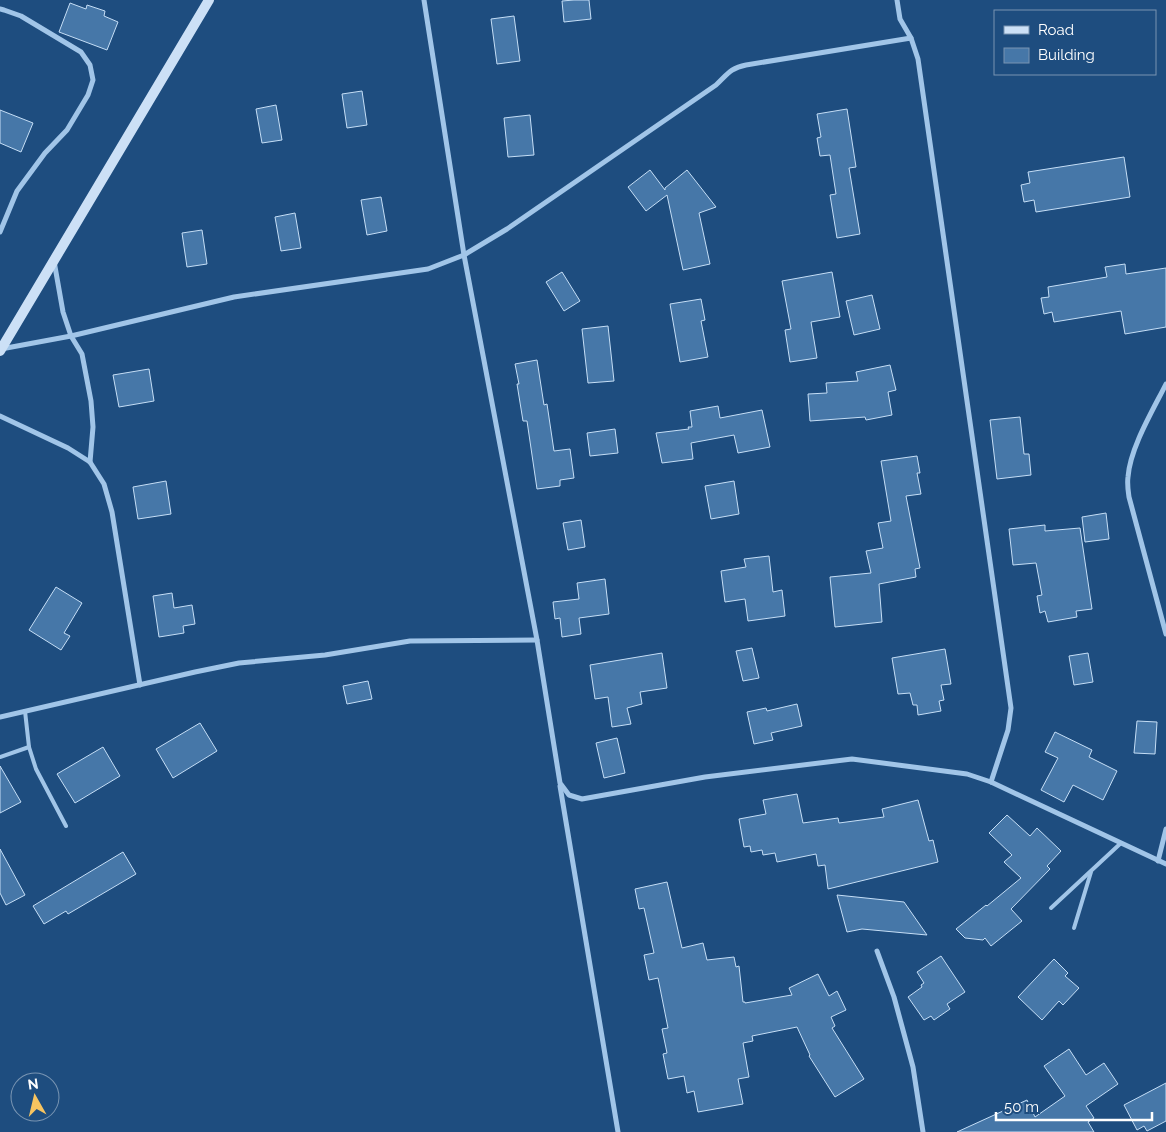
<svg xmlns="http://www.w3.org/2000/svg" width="1166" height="1132" viewBox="0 0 1166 1132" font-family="Raleway,sans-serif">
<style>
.building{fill:#4677a8;stroke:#c5def6}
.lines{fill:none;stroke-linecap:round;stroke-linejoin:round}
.lane{stroke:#a1c5e8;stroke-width:4}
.street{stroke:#a1c5e8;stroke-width:5}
.secondary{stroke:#cce0f6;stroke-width:10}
</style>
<rect width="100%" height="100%" fill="#1e4d7f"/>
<!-- building -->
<g class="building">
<polygon points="574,0 589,0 591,19 564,22 562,1"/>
<polygon points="70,3 86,9 87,5 105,11 104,16 118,22 107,50 59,32"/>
<polygon points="514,16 520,61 497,64 491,19"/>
<polygon points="362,91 367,125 347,128 342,94"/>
<polygon points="276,105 282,140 262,143 256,109"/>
<polygon points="847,109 856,167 849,168 860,234 837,238 830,195 836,194 830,155 820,156 817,138 821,137 817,114"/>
<polygon points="0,110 33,123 21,152 0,143"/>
<polygon points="530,115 534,155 508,157 504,118"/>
<polygon points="1124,157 1130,197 1036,212 1034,200 1024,202 1021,185 1030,183 1028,172"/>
<polygon points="650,170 665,190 665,188 687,170 716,207 699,213 710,264 683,270 667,195 646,211 628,187"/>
<polygon points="381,197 387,231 367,235 361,200"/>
<polygon points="295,213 301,248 281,251 275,217"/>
<polygon points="202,230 207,264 187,267 182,233"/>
<polygon points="1125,264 1126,274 1166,268 1166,327 1125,334 1121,311 1054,322 1052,312 1044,314 1041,298 1049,297 1048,287 1107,277 1105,267"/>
<polygon points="562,272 580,301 564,311 546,282"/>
<polygon points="832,272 840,317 811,322 817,358 790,362 785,330 791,329 782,281"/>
<polygon points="872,295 880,329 854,335 846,301"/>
<polygon points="701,299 705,320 701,321 708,357 680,362 670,304"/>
<polygon points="608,326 614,381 588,383 582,329"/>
<polygon points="537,360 544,405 547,404 554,451 570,449 574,478 560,480 560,486 537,489 527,421 523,421 517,384 519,384 515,364"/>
<polygon points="890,365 896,390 888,392 892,415 866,420 865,417 810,421 808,394 827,393 826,383 858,381 856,372"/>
<polygon points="149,369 154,401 119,407 113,375"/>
<polygon points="718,406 720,418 762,410 770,447 738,453 734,435 691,443 693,459 662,463 656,433 689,429 688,427 692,427 690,411"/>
<polygon points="1020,417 1024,454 1029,454 1031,475 997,479 990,420"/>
<polygon points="615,429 618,453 590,456 587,433"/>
<polygon points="917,456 920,473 917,473 921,494 906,496 920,568 915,569 916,577 879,584 882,622 835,627 830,577 871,573 866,551 883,548 878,523 891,521 881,461"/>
<polygon points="166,481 171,514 138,519 133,487"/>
<polygon points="734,481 739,514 711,519 705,486"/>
<polygon points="1106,513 1109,539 1085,542 1082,517"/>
<polygon points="581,520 585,547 568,550 563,523"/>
<polygon points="1045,525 1045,531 1080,528 1092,609 1076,611 1077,617 1048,622 1045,611 1040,613 1037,596 1042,595 1036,563 1013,565 1009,529"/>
<polygon points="769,556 773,592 782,590 785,616 748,621 745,599 725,602 721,571 746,567 744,559"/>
<polygon points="605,579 609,614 579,618 581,634 562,637 560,618 555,619 553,602 579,599 577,583"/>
<polygon points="56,587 82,603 64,633 70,636 61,650 29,630"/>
<polygon points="172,593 174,608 192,605 195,624 183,626 184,633 159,637 153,596"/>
<polygon points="752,648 759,678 743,681 736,651"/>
<polygon points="945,649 951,684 941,685 944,700 939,701 941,711 918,715 917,705 913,705 910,693 898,694 892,658"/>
<polygon points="662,653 667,688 640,692 642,704 627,708 631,724 612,727 608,697 595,699 590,665"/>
<polygon points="1088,653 1093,682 1074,685 1069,656"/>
<polygon points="368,681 372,699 347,704 343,686"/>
<polygon points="797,704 802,726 771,733 773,740 754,744 747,712 766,708 767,711"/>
<polygon points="1137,721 1157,722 1155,754 1134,753"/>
<polygon points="200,723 217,751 173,778 156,749"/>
<polygon points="1055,732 1092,750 1089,757 1117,771 1103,800 1073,785 1064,802 1041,790 1058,758 1045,752"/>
<polygon points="617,738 625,773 604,778 596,743"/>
<polygon points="103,747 120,776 75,803 57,774"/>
<polygon points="0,766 21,802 0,813"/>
<polygon points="797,794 803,823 838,818 839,823 884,817 882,809 918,800 929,841 933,840 938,862 828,889 825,865 818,866 816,854 777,862 775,853 763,855 762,850 751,852 750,846 744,847 739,819 766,814 763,800"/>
<polygon points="1007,815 1030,836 1037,828 1061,851 1047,866 1050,869 1011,909 1022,921 991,946 985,938 983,940 965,938 956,929 986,905 987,906 1021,878 1004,862 1012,855 989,833"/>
<polygon points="0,849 25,895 6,905 0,893"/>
<polygon points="123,852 136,874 68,914 66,911 44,924 33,906"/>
<polygon points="667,882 682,948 703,943 707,960 734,957 736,967 739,966 743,1002 745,1002 745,1003 792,995 789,988 818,974 829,996 837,991 846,1010 831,1017 835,1026 832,1028 864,1079 835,1097 809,1056 810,1055 797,1027 752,1036 753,1041 743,1043 749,1077 738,1079 743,1104 698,1112 694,1091 687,1093 684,1076 668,1079 663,1054 667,1053 662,1029 668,1028 658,978 649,980 644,955 654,953 644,908 639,909 635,889"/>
<polygon points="837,895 904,902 927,935 862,929 847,932"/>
<polygon points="941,956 965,992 947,1004 950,1009 934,1020 931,1016 924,1020 908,997 922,987 921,985 924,983 917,972"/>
<polygon points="1054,959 1068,973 1065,976 1079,988 1063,1005 1059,1001 1042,1020 1018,997"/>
<polygon points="1069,1049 1086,1075 1104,1063 1118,1084 1086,1106 1094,1118 1088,1122 1094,1132 957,1132 1027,1100 1035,1117 1065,1096 1044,1066"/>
<polygon points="1166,1083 1166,1121 1147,1131 1144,1126 1137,1130 1124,1105"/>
</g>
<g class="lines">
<!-- lane -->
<g class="lane">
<polyline points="25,711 29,747 36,769 66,826"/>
<polyline points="0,757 29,747"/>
<polyline points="1051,908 1121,843"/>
<polyline points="1074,928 1091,872"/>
</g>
<!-- street -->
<g class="street">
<polyline points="424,0 464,255 537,640 560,783 569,795 582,799 705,777 852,759 967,774 991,782 1166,864"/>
<polyline points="897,0 900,19 911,38 918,59 1011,708 1008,730 991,782"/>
<polyline points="0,9 4,10 21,16 81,52 90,65 93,80 88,95 67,130 45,153 17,191 0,232"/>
<polyline points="54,261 63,312 71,336 82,354 91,401 93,427 90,462"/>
<path d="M 1,349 L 71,336 L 234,297 L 428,269 L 464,255 L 507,229 L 716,85 C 727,75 730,68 746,65 L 911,38"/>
<path d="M 1166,384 C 1153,410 1130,448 1128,477 C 1127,484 1128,490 1129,497 L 1166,634"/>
<polyline points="0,416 68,448 90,462 104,484 112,512 140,685"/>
<polyline points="0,717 195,672 239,663 325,655 410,641 537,640"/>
<polyline points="560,786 618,1132"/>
<polyline points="1158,861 1166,829"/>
<polyline points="877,951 894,997 913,1067 923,1132"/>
</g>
<!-- secondary -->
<polyline class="secondary" points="0,351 209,0"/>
</g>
<!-- legend -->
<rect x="994" y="10" width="162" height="65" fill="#1e4d7f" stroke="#7894b2"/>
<rect x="1004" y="26" width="25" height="8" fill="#cce0f6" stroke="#7894b2"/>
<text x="1038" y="35" font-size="15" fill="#ffffff">Road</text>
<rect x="1004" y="48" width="25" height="15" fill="#4677a8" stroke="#7894b2"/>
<text x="1038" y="60" font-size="15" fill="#ffffff">Building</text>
<!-- north arrow -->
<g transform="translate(35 1097) rotate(352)"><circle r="24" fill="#1e4d7f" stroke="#7894b2"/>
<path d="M0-4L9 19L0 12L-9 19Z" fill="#f7c460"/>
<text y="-8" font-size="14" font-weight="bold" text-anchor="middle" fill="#ffffff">N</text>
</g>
<!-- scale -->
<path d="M996 1112v8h156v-8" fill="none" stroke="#ffffff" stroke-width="2.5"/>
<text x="1004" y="1112" font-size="15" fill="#ffffff" stroke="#1e4d7f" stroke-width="4" paint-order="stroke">50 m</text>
</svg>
